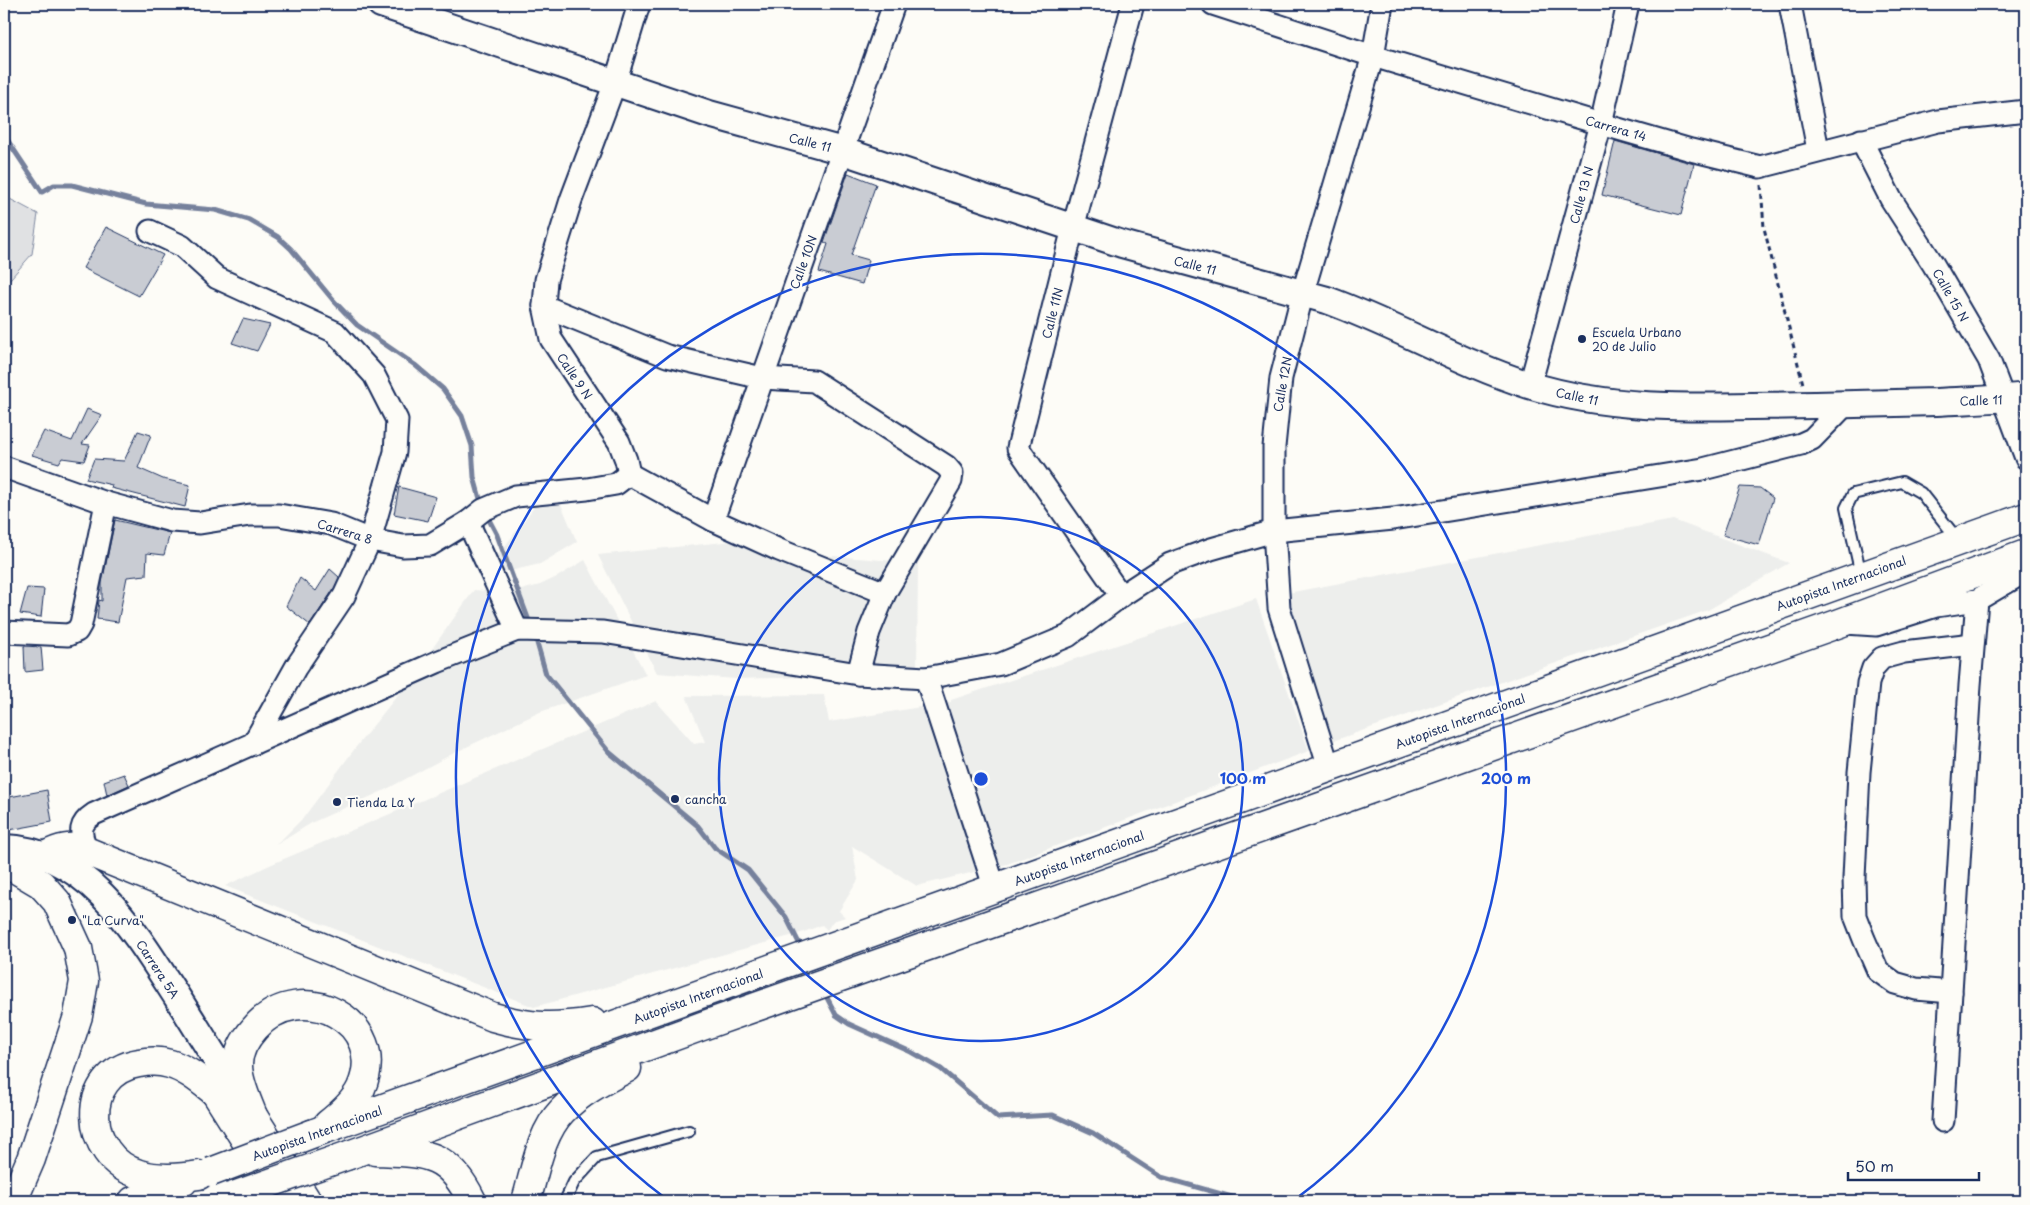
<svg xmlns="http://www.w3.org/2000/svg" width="2030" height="1205" viewBox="0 0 2030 1205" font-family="'Playpen Sans',sans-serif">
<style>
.built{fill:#edeeec}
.green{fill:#e0e1e3;stroke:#7e88a0}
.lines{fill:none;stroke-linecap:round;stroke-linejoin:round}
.stream{stroke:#76819c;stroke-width:5}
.building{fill:#c9ccd3;stroke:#1b2f5e}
.service-casing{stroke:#1b2f5e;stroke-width:14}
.minor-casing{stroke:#1b2f5e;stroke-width:25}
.tertiary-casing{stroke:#1b2f5e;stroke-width:30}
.secondary-casing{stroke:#1b2f5e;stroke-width:31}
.trunk-casing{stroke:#1b2f5e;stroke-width:31}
.path{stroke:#1b2f5e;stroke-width:3;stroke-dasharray:5 4;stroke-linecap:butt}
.service{stroke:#fdfcf7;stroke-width:10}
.minor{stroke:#fdfcf7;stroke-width:21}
.tertiary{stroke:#fdfcf7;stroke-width:26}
.secondary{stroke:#fdfcf7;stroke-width:28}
.trunk{stroke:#fdfcf7;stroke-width:28}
.trunk-bridge-casing{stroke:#1b2f5e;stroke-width:31;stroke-linecap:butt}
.trunk-bridge{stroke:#fdfcf7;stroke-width:28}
.ring{fill:none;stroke:#1d4ed8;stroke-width:2.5}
.poi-dot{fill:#1b2f5e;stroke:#fdfcf7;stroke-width:2}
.labels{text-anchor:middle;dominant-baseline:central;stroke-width:4.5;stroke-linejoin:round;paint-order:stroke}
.street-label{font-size:12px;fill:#1b2f5e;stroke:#fdfcf7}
.poi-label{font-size:12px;fill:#1b2f5e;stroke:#fdfcf7;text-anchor:start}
.centre{fill:#1d4ed8;stroke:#fdfcf7;stroke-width:2.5}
.ring-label{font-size:15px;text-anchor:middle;font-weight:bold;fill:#1d4ed8;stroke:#fdfcf7;stroke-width:4.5;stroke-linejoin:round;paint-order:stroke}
</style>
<rect width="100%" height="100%" fill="#fdfcf7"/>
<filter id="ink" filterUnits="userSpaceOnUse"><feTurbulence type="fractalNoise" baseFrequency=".02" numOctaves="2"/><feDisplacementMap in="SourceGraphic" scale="10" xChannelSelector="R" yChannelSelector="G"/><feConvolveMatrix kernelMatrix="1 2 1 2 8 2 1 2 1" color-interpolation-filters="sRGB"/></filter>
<g filter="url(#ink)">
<!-- built -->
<g class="built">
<polygon points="552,483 577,542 540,564 510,571 485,573"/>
<polygon points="1673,520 1789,563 1708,610 1327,743 1277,595"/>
<polygon points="734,541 796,553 918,563 917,674 736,679 657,673 598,555"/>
<polygon points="585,560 646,675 540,712 456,752 383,791 313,822 276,845 304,817 356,747 409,681 474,590 510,593 540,585 557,577"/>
<polygon points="1256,599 1309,751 1007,864 917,886 852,846 858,880 839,911 845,917 833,921 827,930 822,925 801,933 534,1007 225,886 272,864 656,701 694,744 705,742 686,696 824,695 829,722 951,702 951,700"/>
</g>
<!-- green -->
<polygon class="green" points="8,198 38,214 32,254 4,286 4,199"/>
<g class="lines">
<!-- stream -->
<g class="stream">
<polyline points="4,135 42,192 54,185 72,185 146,204 215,210 249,220 278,237 291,249 333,300 357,325 415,365 443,389 462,416 472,446 474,477 482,506"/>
<polyline points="486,514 497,535 531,626"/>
<polyline points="535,636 546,674 609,752 698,826 715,848 748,870 786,917 802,949"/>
<polyline points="824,992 836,1015 849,1024 911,1052 941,1069 998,1118 1053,1115 1093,1133 1161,1177 1246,1201"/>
</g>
</g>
<!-- building -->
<g class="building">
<polygon points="1615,141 1694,164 1681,215 1602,195"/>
<polygon points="848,173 876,184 851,255 869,260 862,284 819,272 828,244 824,242"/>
<polygon points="106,227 163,255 139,296 83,268"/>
<polygon points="243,319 270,325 257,351 232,343"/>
<polygon points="87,409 102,415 82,444 90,445 84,461 62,458 59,463 32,455 44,431 72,441"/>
<polygon points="138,431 151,435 138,468 163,479 190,485 185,507 111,488 112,485 86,479 94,459 124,461"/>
<polygon points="399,487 436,497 428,521 394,514"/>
<polygon points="1740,487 1760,488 1773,498 1759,545 1723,535"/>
<polygon points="115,520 170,533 164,555 147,553 146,575 127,577 118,622 97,619 99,600 102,601 102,583"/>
<polygon points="330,569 339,577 333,590 310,625 286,606 300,578 316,591"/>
<polygon points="27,588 44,589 41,617 20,614"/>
<polygon points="24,646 41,647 43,670 25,672"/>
<polygon points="124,774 129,785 107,795 104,781"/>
<polygon points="47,790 52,822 4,831 4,798"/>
</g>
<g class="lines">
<defs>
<g id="service">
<polyline points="1861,575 1846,508 1853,494 1902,482 1921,493 1958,540"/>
<polyline points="565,1201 574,1182 597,1157 689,1131"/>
</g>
<g id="minor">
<polyline points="1213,4 1373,56 1601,124 1691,150 1760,167 1938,121 2026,111"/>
<polyline points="1790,4 1818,150"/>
<polyline points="1861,140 1891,199 1933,264 1989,360 2026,458"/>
<polyline points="150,231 182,246 217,278 335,332 374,375 397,420 395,452 370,540 344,596 296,667 253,744"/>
<polyline points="544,306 667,356 762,378 814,381 946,466 952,473 951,481 885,593 869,632 858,674"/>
<polyline points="1530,385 1601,124 1628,4"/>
<polyline points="4,467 106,503 172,521 200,523 250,515 279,515 331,524 370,540 403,546 430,545 468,522 483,510 516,496 587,489 616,484 629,474"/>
<polyline points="629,474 626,460 619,442 551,339 544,306 546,280 571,200 615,83 639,4"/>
<polyline points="629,474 713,520 779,550 885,593"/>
<polyline points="713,520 894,4"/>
<polyline points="468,522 517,630"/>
<polyline points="1121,596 1018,448 1073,228 1133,4"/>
<polyline points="1845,623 1876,625 1936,606 1977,600 2026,571"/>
<polyline points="4,632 68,635 77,631 81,624 106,503"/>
<polyline points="926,678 995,889"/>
<polyline points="1329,768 1279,608 1274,531 1274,447 1281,378 1303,292 1373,56 1382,4"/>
<path d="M 86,851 C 81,833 77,825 94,814 L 437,662 L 517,630 L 603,632 L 858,674 L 926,678 L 1001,664 L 1068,636 L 1121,596 L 1170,564 L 1211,549 L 1274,531 L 1393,519 L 1703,469 L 1801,444 L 1812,439 L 1845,405"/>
<polyline points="1951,992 1916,989 1895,983 1878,971 1864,939 1855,916 1854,878 1859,772 1868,683 1873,668 1882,658 1904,652 1973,644"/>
<polyline points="1943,1121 1970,685 1977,600"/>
</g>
<g id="tertiary">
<path d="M 381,4 L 709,114 L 843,151 L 1122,244 L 1327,300 C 1396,325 1460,363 1529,385 C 1622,414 1719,406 1815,405 C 1855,404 1895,403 1936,402 C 1966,400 1996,400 2026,396"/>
<path d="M 4,848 C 88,850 137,935 177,997 C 200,1033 221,1068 244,1103"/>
</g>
<g id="secondary">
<polyline points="215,1092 284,1201"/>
<polyline points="253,1116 307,1201"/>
</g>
<g id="trunk">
<path d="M 45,856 C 59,848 71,845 86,851 L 493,1017 C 531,1028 553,1028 592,1022"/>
<polyline points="4,862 41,884 57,902 78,948 84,981 78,1016 31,1159 13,1201"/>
<path d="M 253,1116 C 247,1100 238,1082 238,1065 C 238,1051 246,1038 255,1028 C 301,975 390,1022 361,1088 C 354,1103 341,1114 328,1124"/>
<polyline points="314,1133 2026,517"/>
<path d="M 375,1151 C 425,1153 448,1151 472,1201"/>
<polyline points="349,1155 705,1025 1840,623 2026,554"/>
<path d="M 199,1175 C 179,1178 159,1180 139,1174 C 83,1157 78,1073 139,1063 C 149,1061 160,1061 170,1064 C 187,1069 201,1081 215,1092"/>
<polyline points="133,1201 183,1182"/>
<path d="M 526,1201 C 535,1172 540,1134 562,1111 C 580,1092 604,1080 627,1068"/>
</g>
</defs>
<!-- service casing -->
<use href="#service" class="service-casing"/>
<!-- minor casing -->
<use href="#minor" class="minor-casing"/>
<!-- tertiary casing -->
<use href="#tertiary" class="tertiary-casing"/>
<!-- secondary casing -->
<use href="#secondary" class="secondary-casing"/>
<!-- trunk casing -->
<use href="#trunk" class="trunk-casing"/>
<!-- path -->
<polyline class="path" points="1761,185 1764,228 1803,384"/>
<!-- service -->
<use href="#service" class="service"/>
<!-- minor -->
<use href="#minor" class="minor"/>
<!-- tertiary -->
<use href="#tertiary" class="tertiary"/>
<!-- secondary -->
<use href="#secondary" class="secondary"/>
<!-- trunk -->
<use href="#trunk" class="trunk"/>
<defs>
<g id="trunk-bridge">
<polyline points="211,1172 314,1133"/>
<polyline points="231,1197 349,1155"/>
</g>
</defs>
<!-- trunk-bridge casing -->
<use href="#trunk-bridge" class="trunk-bridge-casing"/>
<!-- trunk-bridge -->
<use href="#trunk-bridge" class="trunk-bridge"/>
</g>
</g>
<!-- distance rings -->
<g class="ring">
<circle cx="981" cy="779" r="262"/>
<path d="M669 1201A525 525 0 1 1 1293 1201"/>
</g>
<!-- markers -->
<g class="poi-dot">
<circle cx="1582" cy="339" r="5"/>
<circle cx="675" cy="799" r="5"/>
<circle cx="337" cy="802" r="5"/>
<circle cx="72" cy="920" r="5"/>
</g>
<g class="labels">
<!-- street labels -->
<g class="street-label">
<text transform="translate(1616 128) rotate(16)">Carrera 14</text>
<text transform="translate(810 142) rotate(14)">Calle 11</text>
<text transform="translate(1581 195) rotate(-75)">Calle 13 N</text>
<text transform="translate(803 262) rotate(-70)">Calle 10N</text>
<text transform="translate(1195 265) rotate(14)">Calle 11</text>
<text transform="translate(1951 295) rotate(60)">Calle 15 N</text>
<text transform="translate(1052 313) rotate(-76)">Calle 11N</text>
<text transform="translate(575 376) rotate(56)">Calle 9 N</text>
<text transform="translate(1282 384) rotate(-80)">Calle 12N</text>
<text transform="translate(1577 396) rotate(12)">Calle 11</text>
<text transform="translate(1981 400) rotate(-2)">Calle 11</text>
<text transform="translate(345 531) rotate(17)">Carrera 8</text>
<text transform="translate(1841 583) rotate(-20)">Autopista Internacional</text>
<text transform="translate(1460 721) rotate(-20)">Autopista Internacional</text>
<text transform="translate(1079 858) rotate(-20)">Autopista Internacional</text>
<text transform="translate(158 969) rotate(57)">Carrera 5A</text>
<text transform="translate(698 996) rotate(-20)">Autopista Internacional</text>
<text transform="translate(317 1133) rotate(-20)">Autopista Internacional</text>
</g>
<!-- poi labels -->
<g class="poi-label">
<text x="1592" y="332">Escuela Urbano<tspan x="1592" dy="14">20 de Julio</tspan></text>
<text x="685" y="799">cancha</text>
<text x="347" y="802">Tienda La Y</text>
<text x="82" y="920">"La Curva"</text>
</g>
</g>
<circle cx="981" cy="779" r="8" class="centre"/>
<g class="ring-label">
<text x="1243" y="784">100 m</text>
<text x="1506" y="784">200 m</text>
</g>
<!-- margin -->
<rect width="2030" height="1205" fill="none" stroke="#fdfcf7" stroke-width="20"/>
<rect x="10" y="10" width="2010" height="1185" fill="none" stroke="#1b2f5e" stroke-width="2" filter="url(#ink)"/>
<!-- scale -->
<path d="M1848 1172v8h131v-8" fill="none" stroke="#1b2f5e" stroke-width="2.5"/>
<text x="1855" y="1172" font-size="15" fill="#1b2f5e" stroke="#fdfcf7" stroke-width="4" paint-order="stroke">50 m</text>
</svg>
